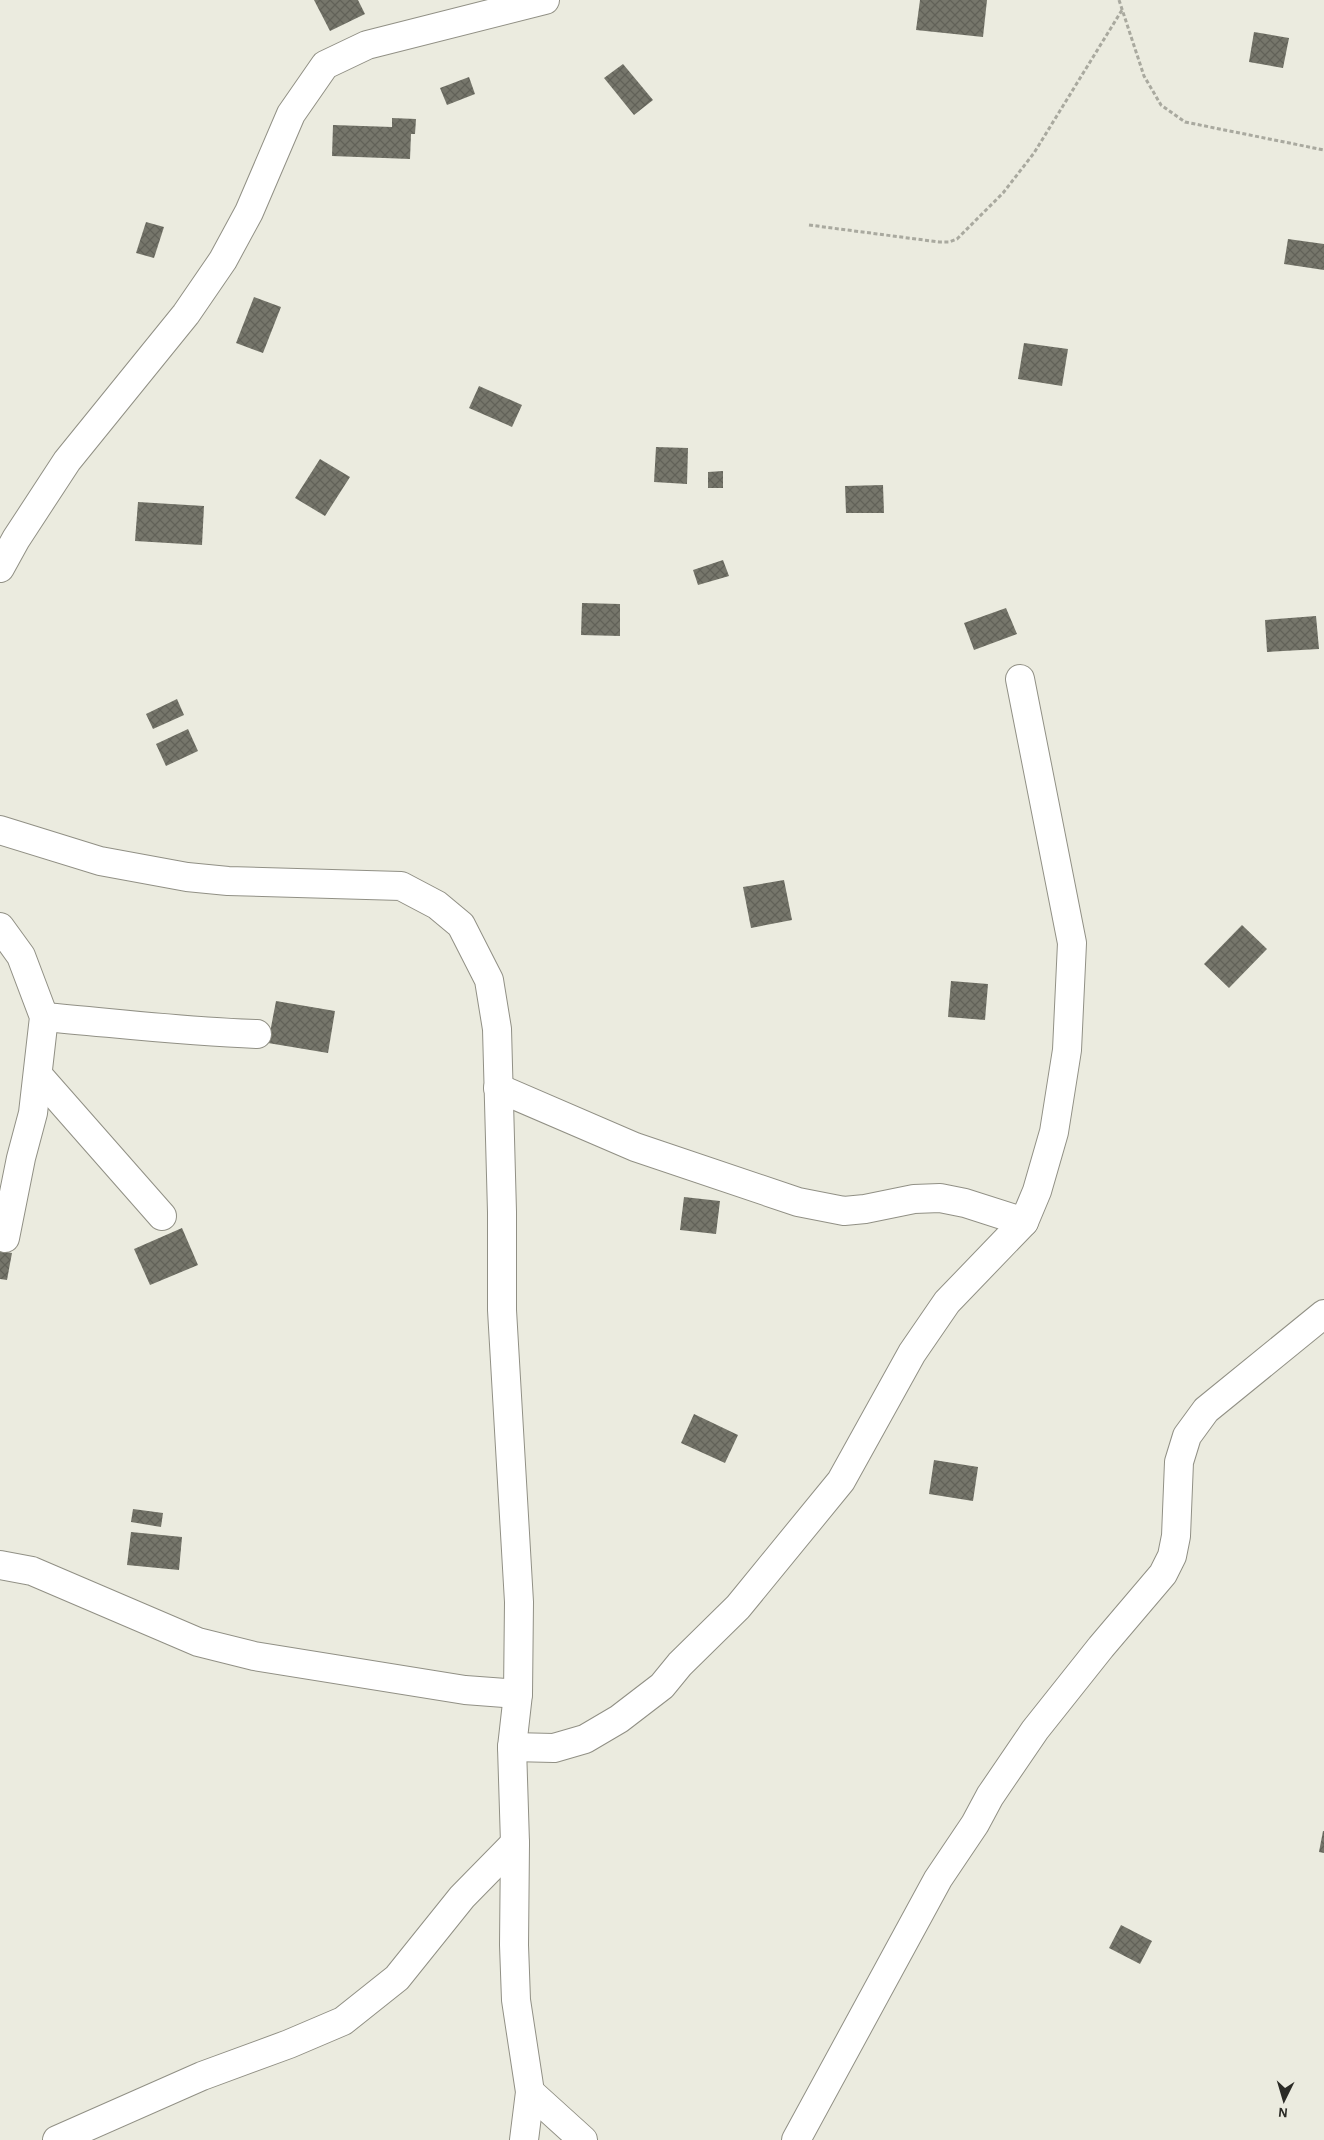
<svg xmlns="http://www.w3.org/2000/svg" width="1324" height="2140" viewBox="0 0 1324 2140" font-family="'Alegreya Sans',sans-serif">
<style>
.building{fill:url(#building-cross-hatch)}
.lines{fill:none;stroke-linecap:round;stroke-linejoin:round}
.minor-casing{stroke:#919085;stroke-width:30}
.path{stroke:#a9a99f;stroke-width:3;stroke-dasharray:4 2.5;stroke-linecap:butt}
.minor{stroke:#fff;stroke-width:28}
</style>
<defs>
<pattern id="building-cross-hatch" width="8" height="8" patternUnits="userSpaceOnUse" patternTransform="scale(1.25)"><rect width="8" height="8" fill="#76766b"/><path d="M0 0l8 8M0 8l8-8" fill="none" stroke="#616158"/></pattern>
</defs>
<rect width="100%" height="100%" fill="#ebebdf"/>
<!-- building -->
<g class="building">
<polygon points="314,0 358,0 365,14 330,31"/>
<polygon points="920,0 987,0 983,37 916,30"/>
<polygon points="1254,32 1289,38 1283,68 1249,62"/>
<polygon points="623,64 653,100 634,115 604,78"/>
<polygon points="469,77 475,94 447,105 440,88"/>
<polygon points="392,118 416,119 415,134 411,134 410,159 332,156 333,125 392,127"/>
<polygon points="146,222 164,227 154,258 136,253"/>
<polygon points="1288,239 1324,244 1324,270 1284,264"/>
<polygon points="254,297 281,307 263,353 236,343"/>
<polygon points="1024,343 1068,349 1062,386 1018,379"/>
<polygon points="479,386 522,405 512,427 469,408"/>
<polygon points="656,447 688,448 687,484 654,482"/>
<polygon points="320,459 350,477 325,516 295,498"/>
<polygon points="723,471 723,488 708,488 708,472"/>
<polygon points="883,485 884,513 846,513 845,486"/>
<polygon points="138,502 204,506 202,545 135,541"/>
<polygon points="723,560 729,576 698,585 693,570"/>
<polygon points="582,603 620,604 620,636 581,635"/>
<polygon points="1006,608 1017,634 974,650 964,623"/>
<polygon points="1316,616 1319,649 1267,652 1265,620"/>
<polygon points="177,699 184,715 153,729 146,714"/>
<polygon points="188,729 198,751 166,766 156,744"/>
<polygon points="784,880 792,920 751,928 743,887"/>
<polygon points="1242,925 1267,949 1229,988 1204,964"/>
<polygon points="951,981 988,984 985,1020 948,1017"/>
<polygon points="276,1001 335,1011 328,1053 268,1043"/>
<polygon points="684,1197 720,1201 716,1234 680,1230"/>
<polygon points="182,1228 198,1265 150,1285 134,1249"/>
<polygon points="0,1251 12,1253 7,1280 0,1279"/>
<polygon points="694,1414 738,1435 725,1463 681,1443"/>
<polygon points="934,1460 978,1467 973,1501 929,1494"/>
<polygon points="133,1509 163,1513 161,1527 131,1522"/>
<polygon points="131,1532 182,1537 179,1570 127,1565"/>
<polygon points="1323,1831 1324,1831 1324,1853 1319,1852"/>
<polygon points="1121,1925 1152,1941 1140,1964 1109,1948"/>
</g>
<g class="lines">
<defs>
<g id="minor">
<polyline points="0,568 16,539 67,461 186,314 223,260 249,212 291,114 325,65 367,45 545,0"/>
<polyline points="0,830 100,861 187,877 228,881 401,886 437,905 461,925 489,980 497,1029 502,1212 502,1310 519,1602 518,1694 512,1747 515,1843 514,1945 516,2000 530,2092 524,2140"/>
<polyline points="0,927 21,956 44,1017 33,1113 21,1158 5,1238"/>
<path d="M 44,1017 C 115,1023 186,1032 257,1034"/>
<polyline points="38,1075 162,1216"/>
<polyline points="498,1088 635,1147 798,1202 844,1211 865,1209 914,1199 940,1198 965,1203 1024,1222"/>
<polyline points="0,1565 32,1571 198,1642 254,1656 465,1690 518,1694"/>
<polyline points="512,1747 554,1748 585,1739 619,1719 662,1686 680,1664 738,1607 841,1481 912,1353 947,1302 1024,1222 1037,1191 1054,1132 1067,1050 1072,943 1020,679"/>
<polyline points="530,2092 583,2140"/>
<polyline points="57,2140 202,2076 289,2044 343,2021 397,1978 462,1897 515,1843"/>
<polyline points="796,2140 938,1879 975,1824 990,1796 1035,1730 1101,1647 1163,1574 1172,1556 1176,1536 1179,1462 1187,1436 1206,1410 1324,1314"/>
</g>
</defs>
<!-- minor casing -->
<use href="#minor" class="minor-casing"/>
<!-- path -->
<g class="path">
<polyline points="1119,0 1144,76 1161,105 1185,122 1324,150"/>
<polyline points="809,225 939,242 949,242 957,239 1003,193 1034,153 1122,10"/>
</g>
<!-- minor -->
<use href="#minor" class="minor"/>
</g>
<!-- north arrow -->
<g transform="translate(1284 2100) rotate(185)" stroke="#ebebdf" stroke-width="4" paint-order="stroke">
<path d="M0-4L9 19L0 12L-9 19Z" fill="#2b2b26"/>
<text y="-8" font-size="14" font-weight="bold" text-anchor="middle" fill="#2b2b26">N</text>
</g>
</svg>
